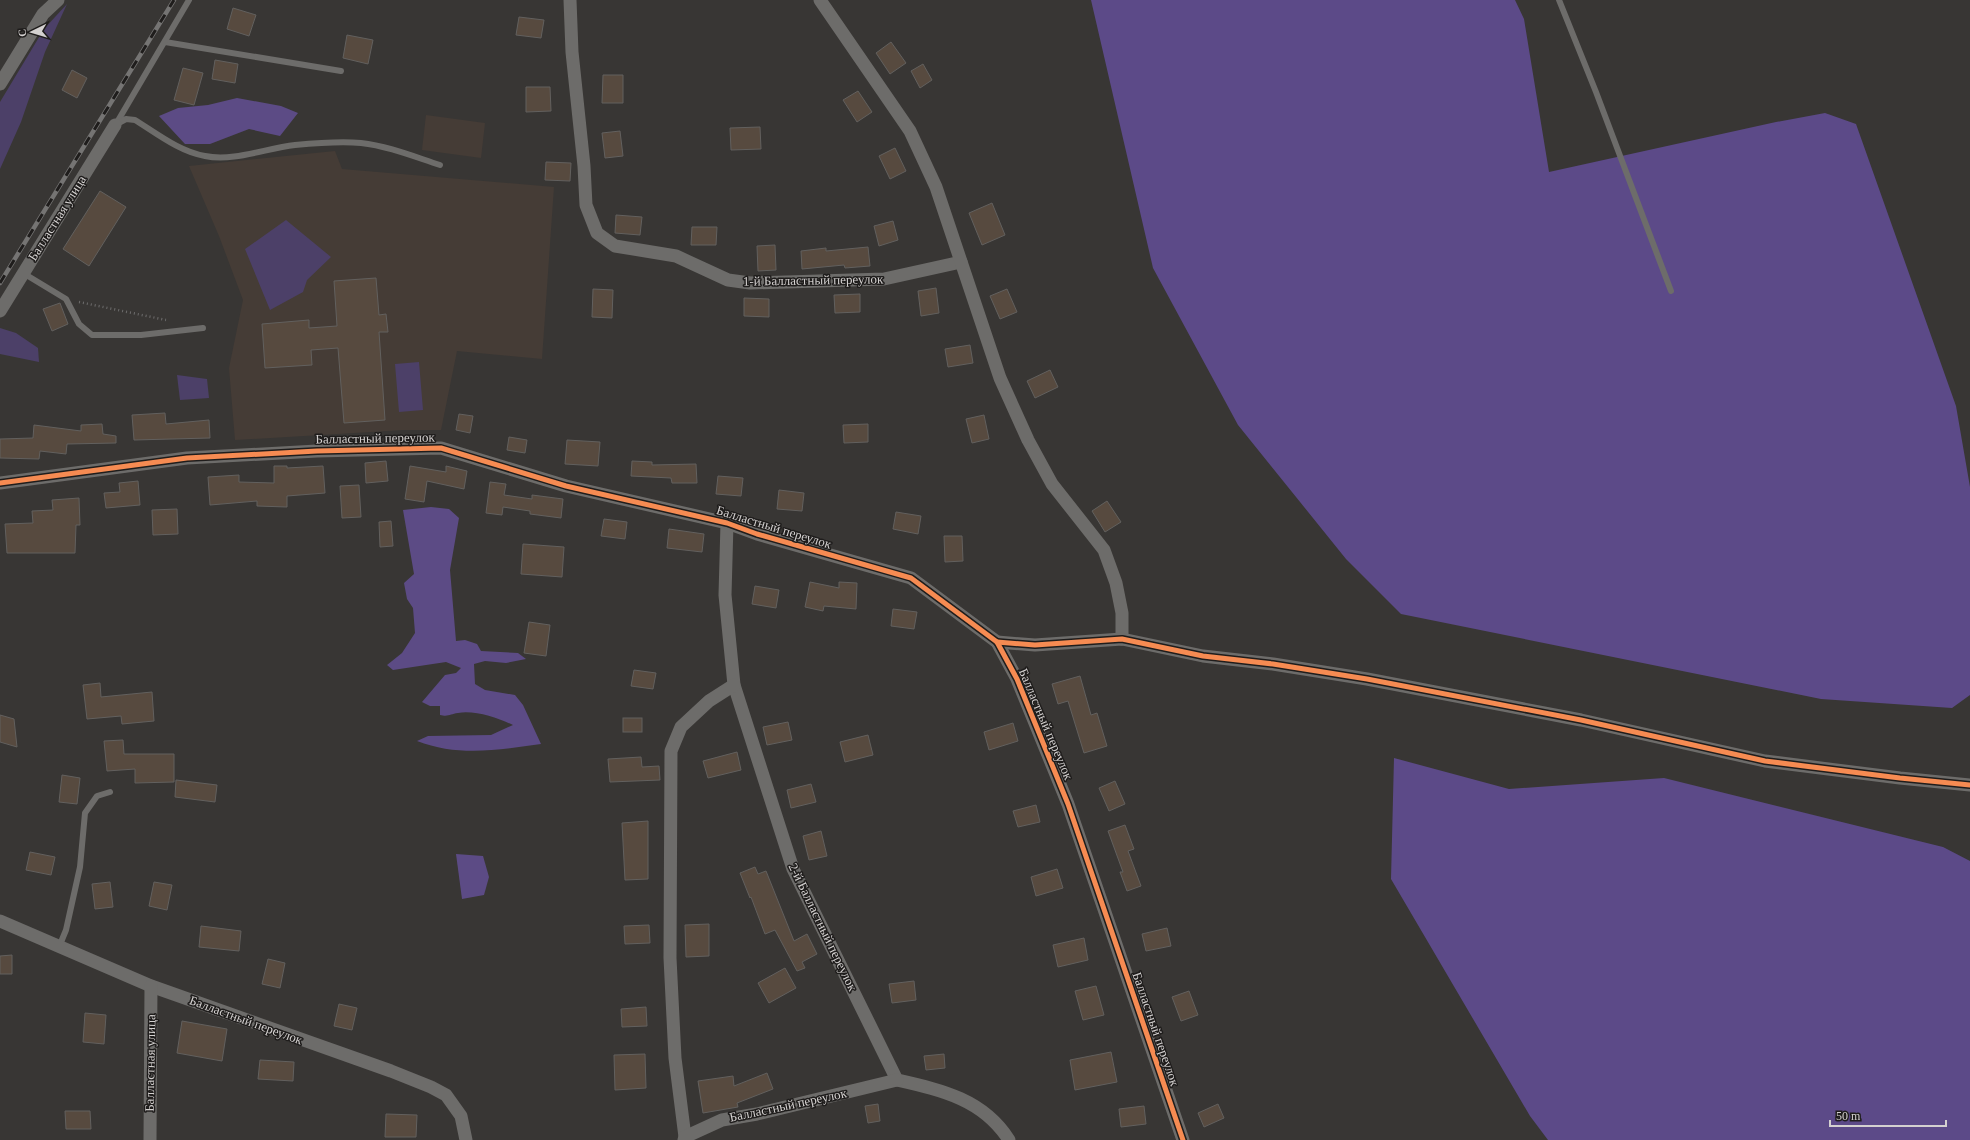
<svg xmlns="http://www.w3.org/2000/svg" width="1970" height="1140" viewBox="0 0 1970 1140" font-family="'Times New Roman',serif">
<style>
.built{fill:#453c36}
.green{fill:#4c4068}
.forest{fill:#5c4b85}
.water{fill:#5c4a88}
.building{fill:#574a3f;stroke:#62605e}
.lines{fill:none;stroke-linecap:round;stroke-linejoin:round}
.path{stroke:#6e6d6d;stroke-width:2.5;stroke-dasharray:1 3;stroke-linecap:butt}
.service{stroke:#6d6c6a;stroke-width:6}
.minor{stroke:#6d6c6a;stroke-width:13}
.rail-casing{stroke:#757473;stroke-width:4.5}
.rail{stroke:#1f1d1c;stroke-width:3;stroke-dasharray:9;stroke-linecap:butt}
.cycleway-casing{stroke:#1f1d1c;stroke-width:8}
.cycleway{stroke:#f68b52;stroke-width:5}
.labels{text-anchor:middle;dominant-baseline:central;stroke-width:3;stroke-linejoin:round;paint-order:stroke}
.street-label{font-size:13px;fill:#d4d1d0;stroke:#1f1d1c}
</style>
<rect width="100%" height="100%" fill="#383634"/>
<!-- built -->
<g class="built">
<polygon points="426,115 485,123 481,158 422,150"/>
<polygon points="335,151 342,169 554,187 542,359 457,351 441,430 404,430 235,440 229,368 243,300 219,236 189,166"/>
</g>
<!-- green -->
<g class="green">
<polygon points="67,4 45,52 21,122 0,169 0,102 44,29"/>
<polygon points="286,220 331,257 307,280 303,292 270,310 245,249"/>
<polygon points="0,328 16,333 38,348 39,362 0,354"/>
<polygon points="419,362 423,410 399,412 395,364"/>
<polygon points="177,375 207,379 209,398 180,400"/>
</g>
<!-- forest -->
<g class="forest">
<polygon points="237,98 281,106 298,113 280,136 249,129 210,144 185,144 159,116 178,108 208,105"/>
<path d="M 431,507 L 449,509 L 459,518 L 450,570 L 456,641 L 465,640 L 477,644 L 481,651 L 518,653 L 526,659 L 506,663 L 485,661 L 474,664 L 475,684 L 485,690 L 515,695 L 523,705 L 541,744 C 499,750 458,757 417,741 L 428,736 L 491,735 L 513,725 C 498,718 475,710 458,713 C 450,714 449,717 440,715 L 440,706 L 430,706 L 422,702 L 445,675 L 456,673 L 461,668 L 446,662 L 393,670 L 387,665 L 402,653 L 415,633 L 413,608 L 407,599 L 404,583 L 414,574 L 403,510 Z"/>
<polygon points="456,854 483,856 489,877 484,895 462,899"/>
</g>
<!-- water -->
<g class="water">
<polygon points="1091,0 1515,0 1524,19 1549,172 1776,122 1825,113 1856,124 1956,406 1970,487 1970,695 1952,708 1821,699 1401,614 1346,559 1238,425 1153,268"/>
<polygon points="1394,758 1509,789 1664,778 1943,847 1970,861 1970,1140 1548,1140 1530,1116 1391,879"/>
</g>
<!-- building -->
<g class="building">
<polygon points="233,8 256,15 249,36 227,29"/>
<polygon points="519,17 544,20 541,38 516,35"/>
<polygon points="347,35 373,40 368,64 343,58"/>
<polygon points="891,42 906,63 890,74 876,53"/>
<polygon points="215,60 238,64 235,83 212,79"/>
<polygon points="923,64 932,80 920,88 911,71"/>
<polygon points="183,68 203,73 194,105 174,100"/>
<polygon points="72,70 87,78 77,98 62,90"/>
<polygon points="603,75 623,75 623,103 602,103"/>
<polygon points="526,87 550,87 551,111 526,112"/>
<polygon points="858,91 872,112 857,122 843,100"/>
<polygon points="760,127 761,149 731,150 730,128"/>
<polygon points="620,131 623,156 605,158 602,133"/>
<polygon points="895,148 906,171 890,179 879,156"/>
<polygon points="546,162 571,163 570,181 545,180"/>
<polygon points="100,191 126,207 89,266 63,249"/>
<polygon points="992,203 1005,235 982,245 969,213"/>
<polygon points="616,215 642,217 640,235 615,233"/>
<polygon points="893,221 898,240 879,246 874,226"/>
<polygon points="692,227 717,227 716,245 691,245"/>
<polygon points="775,245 776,270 758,271 757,246"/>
<polygon points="868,247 870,266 845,268 844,265 802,269 801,251 826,248 826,251"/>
<polygon points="376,278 379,315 386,314 388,332 379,332 385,420 344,423 338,348 311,350 312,365 265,368 262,324 309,320 309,328 337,326 334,281"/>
<polygon points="936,288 939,313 921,316 918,291"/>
<polygon points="593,289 613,290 612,318 592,317"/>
<polygon points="1007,289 1017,312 1000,319 990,296"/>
<polygon points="860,294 860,312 835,313 834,295"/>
<polygon points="744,298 769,299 769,317 744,316"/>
<polygon points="60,303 68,324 52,331 43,309"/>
<polygon points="970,345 973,363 948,367 945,349"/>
<polygon points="1050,370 1058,387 1035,398 1027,381"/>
<polygon points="165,413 166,424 209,420 210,438 134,440 132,415"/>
<polygon points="459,414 473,416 470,433 456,430"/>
<polygon points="984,415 989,439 972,443 966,419"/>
<polygon points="102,424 103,434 116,436 116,443 67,444 66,454 40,451 39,459 0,458 0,439 33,438 34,425 81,431 81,425"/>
<polygon points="868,424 868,442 844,443 843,425"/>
<polygon points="509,437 527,440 525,453 507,450"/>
<polygon points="567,440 600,442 598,466 565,464"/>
<polygon points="386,461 388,481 366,483 365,463"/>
<polygon points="632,461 652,462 652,465 696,464 697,483 672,483 671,478 631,476"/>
<polygon points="274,466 287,466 287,468 323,466 325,493 287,496 287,507 257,506 257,501 210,505 208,477 239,475 239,482 274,483"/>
<polygon points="410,466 446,472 446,466 467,471 464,489 427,481 424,502 405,499"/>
<polygon points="718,476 743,478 741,496 716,494"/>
<polygon points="138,481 140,505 106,508 104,493 120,492 119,483"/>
<polygon points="490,482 506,484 504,495 532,499 532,495 563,499 561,518 530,514 530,511 503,507 502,515 486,513"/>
<polygon points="359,485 361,517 342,518 340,486"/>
<polygon points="779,490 804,493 802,511 777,509"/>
<polygon points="79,498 80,525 76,525 75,553 7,553 5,524 33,523 32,511 53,510 52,500"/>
<polygon points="1107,501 1121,522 1105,532 1092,511"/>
<polygon points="177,509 178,534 153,535 152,510"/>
<polygon points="896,512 921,516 918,534 893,529"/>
<polygon points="604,519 627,522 625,539 601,536"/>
<polygon points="391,521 393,546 380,547 379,522"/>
<polygon points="669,529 704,534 702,552 667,548"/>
<polygon points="944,536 962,536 963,561 945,562"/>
<polygon points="523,544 564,547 562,577 521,574"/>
<polygon points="810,582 839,588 839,582 857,583 856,609 824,606 823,611 805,607"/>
<polygon points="755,586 779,590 776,608 752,604"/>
<polygon points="893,609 917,612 914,629 891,626"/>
<polygon points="529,622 550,625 546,656 524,653"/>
<polygon points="634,670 656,673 653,689 631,686"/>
<polygon points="1080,676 1091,715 1097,713 1107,746 1084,753 1068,701 1058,704 1052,684"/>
<polygon points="100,683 101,697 152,692 154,721 122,724 121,716 87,719 83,685"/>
<polygon points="0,715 14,719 17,747 0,742"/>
<rect x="623" y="718" width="19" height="14"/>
<polygon points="788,722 792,740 767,745 763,727"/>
<polygon points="1013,723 1018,741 989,750 984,732"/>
<polygon points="868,735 873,755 845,762 840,742"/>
<polygon points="123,740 124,754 174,754 174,782 135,783 135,769 107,771 104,741"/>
<polygon points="737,752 741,770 708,778 703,761"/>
<polygon points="641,757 642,767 659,766 660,780 610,782 608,759"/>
<polygon points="62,775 80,778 77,804 59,802"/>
<polygon points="176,780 217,785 215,802 175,797"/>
<polygon points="1115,781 1125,804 1109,811 1099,788"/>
<polygon points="811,784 816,802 791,808 787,790"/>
<polygon points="1036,805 1040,822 1018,827 1013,811"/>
<polygon points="648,821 648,879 625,880 622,823"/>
<polygon points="1125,825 1134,849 1128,851 1141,886 1127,891 1120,872 1123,872 1108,831"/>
<polygon points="821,831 827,856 809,860 803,836"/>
<polygon points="30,852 55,857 51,875 26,870"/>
<polygon points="755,867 758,874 766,871 794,941 807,934 817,954 802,962 805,968 797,971 775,930 765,934 751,897 750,898 740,873"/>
<polygon points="1057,869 1063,888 1036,896 1031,877"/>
<polygon points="110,882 113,907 95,909 92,884"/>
<polygon points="154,882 172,885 167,910 149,906"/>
<polygon points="709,924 709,956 686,957 685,925"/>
<polygon points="649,925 650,943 625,944 624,926"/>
<polygon points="201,926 241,931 239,951 199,947"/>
<polygon points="1167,928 1171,946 1146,951 1142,934"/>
<polygon points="1084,938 1088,960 1058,967 1053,945"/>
<polygon points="12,955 12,974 0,974 0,956"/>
<polygon points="268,959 285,963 280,988 262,984"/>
<polygon points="785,968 796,988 769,1003 758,983"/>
<polygon points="914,981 916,1000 892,1003 889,984"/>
<polygon points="1096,986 1104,1015 1083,1020 1075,991"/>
<polygon points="1189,991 1198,1015 1181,1021 1172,997"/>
<polygon points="339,1004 357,1008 352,1030 334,1026"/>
<polygon points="646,1007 647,1026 622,1027 621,1009"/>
<polygon points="85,1013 106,1015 104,1044 83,1042"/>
<polygon points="182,1021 227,1029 222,1061 177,1053"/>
<polygon points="1111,1052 1117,1082 1075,1090 1070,1060"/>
<polygon points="645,1054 646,1088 615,1090 614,1055"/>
<polygon points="944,1054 945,1068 926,1070 924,1056"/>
<polygon points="260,1060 294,1062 293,1081 258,1079"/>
<polygon points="767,1073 773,1089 737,1103 738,1107 703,1113 698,1081 733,1076 734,1086"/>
<polygon points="878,1104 880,1121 868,1123 865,1106"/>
<polygon points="1218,1104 1224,1118 1204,1127 1198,1113"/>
<polygon points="1144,1106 1146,1124 1121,1127 1119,1109"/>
<polygon points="65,1111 90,1111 91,1129 66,1129"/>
<polygon points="386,1114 417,1115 416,1137 385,1137"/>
</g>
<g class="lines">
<!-- path -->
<polyline class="path" points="79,302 166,320"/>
<!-- service -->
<g class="service">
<polyline points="1559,0 1596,92 1671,291"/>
<polyline points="165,42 341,71"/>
<polyline points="116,124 189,0"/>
<path d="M 115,125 L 126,119 L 135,120 C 156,133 180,152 205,156 C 234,162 266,148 295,145 C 316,143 340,141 361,143 C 388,146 415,157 440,165"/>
<polyline points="23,273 66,299 79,324 92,335 141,335 203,328"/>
<polyline points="59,947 66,930 80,867 85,813 97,796 110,792"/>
</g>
<!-- minor -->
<g class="minor">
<polyline points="570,0 572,52 584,166 586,205 597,233 615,246 676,256 728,280 750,283 884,279 961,262"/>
<polyline points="820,0 910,131 936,187 1000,378 1028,440 1052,484 1104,550 1116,583 1122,613 1122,639"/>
<polyline points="0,84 43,14 58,0"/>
<polyline points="0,311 115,125"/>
<polyline points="0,483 187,458 317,451 441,448 566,486 727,523 757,534 911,578 997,642 1017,679 1068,804 1183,1140"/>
<path d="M 727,523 L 725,595 L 734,685 L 793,869 L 897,1080 C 941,1090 983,1099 1009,1140"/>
<polyline points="997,642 1035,645 1122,639 1203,656 1273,664 1367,679 1581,720 1765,761 1900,778 1970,785"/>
<polyline points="0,921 151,986 391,1071 431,1087 446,1095 461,1116 466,1140"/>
<polyline points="685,1137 675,1058 670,958 671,751 681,727 709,701 734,685"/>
<polyline points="150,1140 151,986"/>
<polyline points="684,1140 685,1137 722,1120 757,1114 897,1080"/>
</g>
<defs>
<polyline id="rail" points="0,283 174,0"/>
</defs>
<!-- rail casing -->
<use href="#rail" class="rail-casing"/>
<!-- rail -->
<use href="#rail" class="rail"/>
<defs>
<g id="cycleway">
<polyline points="0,483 187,458 317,451 441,448 566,486 727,523 757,534 911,578 997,642 1017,679 1068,804 1183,1140"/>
<polyline points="997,642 1035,645 1122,639 1203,656 1273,664 1367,679 1581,720 1765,761 1900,778 1970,785"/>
</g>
</defs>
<!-- cycleway casing -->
<use href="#cycleway" class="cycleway-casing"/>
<!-- cycleway -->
<use href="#cycleway" class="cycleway"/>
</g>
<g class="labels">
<!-- street labels -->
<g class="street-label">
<text transform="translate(57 218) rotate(-58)">Балластная улица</text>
<text transform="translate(813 280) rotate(-1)">1-й Балластный переулок</text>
<text transform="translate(375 438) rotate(-1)">Балластный переулок</text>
<text transform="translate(774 527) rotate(17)">Балластный переулок</text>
<text transform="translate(1046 724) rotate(67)">Балластный переулок</text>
<text transform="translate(823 927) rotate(64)">2-й Балластный переулок</text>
<text transform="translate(246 1020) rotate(20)">Балластный переулок</text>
<text transform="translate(1156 1029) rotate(71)">Балластный переулок</text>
<text transform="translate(150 1063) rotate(-89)">Балластная улица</text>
<text transform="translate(788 1105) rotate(-12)">Балластный переулок</text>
</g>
</g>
<!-- north arrow -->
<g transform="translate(32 32) rotate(265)" stroke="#1f1d1c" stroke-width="3" paint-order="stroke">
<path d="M0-3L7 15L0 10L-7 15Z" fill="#d4d1d0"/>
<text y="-6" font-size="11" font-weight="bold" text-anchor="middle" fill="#d4d1d0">С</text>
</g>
<!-- scale -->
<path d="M1830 1120v6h116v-6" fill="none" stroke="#d4d1d0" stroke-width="2"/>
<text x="1836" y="1120" font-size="12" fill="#d4d1d0" stroke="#1f1d1c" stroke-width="3" paint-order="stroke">50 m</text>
</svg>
